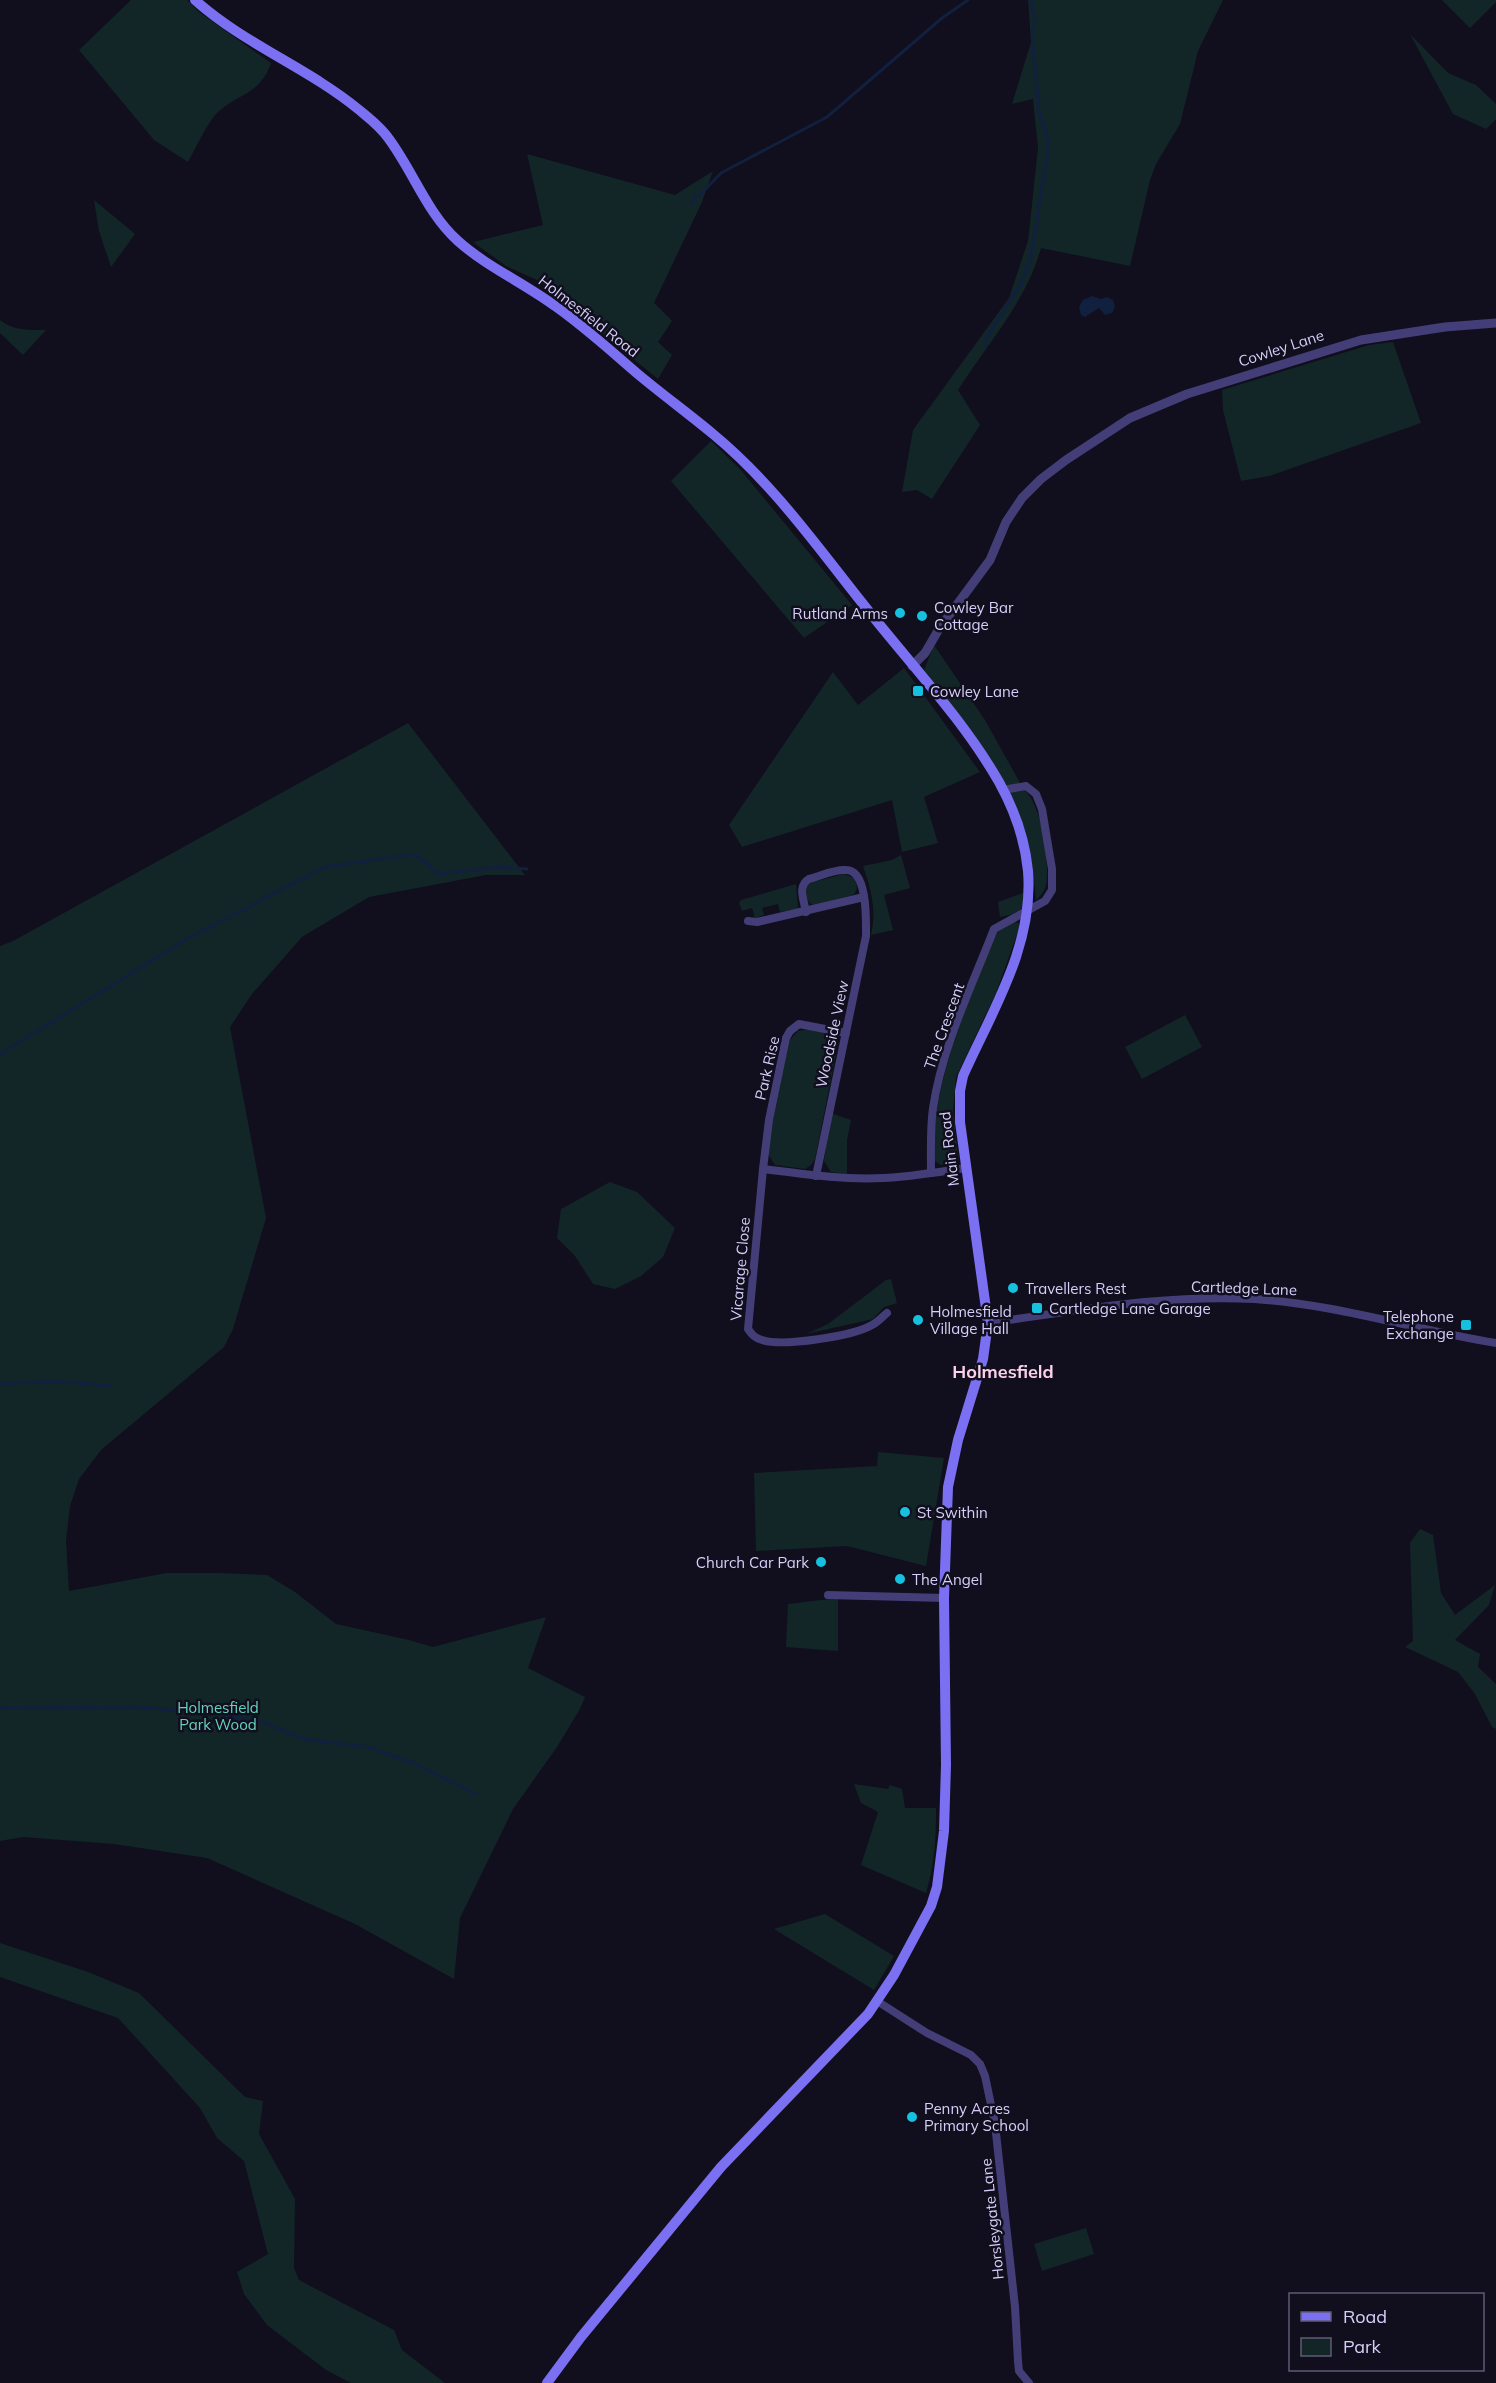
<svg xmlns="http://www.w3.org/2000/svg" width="1496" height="2383" viewBox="0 0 1496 2383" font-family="Mulish,sans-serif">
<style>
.green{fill:#122627}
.water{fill:#11203e}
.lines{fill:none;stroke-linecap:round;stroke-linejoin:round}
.stream{stroke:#11203e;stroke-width:3}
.minor{stroke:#433e78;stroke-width:8}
.tertiary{stroke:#433e78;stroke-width:9}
.secondary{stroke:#7a70f1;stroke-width:10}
.poi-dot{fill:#16c0df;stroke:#110e1d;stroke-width:2}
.labels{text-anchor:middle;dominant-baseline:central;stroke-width:5;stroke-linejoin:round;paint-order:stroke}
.street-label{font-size:15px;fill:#d6cffa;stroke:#110e1d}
.poi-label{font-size:15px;fill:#d6cffa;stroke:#110e1d;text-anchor:start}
.park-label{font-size:15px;fill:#63d2bd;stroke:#110e1d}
.quarter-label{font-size:18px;font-weight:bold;fill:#fad1e9;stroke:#110e1d}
</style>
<rect width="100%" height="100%" fill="#110e1d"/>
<!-- green -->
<g class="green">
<path d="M 131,0 L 187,0 L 199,12 L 271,63 C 260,95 238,93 217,113 C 207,123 196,148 188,162 L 154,140 L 79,50 Z"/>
<path d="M 1028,0 L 1223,0 L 1198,51 L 1180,124 L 1156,164 L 1150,180 L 1130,266 L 1041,248 C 1026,302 988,343 958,390 L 980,425 L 932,499 L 917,490 L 902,492 L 913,430 L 1009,298 L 1028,241 L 1038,148 L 1033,99 L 1012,104 L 1031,42 Z"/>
<polygon points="1442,0 1496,0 1496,2 1470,28"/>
<polygon points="1410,34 1448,73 1476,85 1496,104 1496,119 1486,129 1453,114"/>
<polygon points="527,154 675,195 713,171 702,202 654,303 672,321 658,342 672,355 658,379 537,280 506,266 473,242 543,225"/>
<polygon points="94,200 135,234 111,267 99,231"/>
<path d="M 0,320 C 13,331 30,330 46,330 L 23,355 L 0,333 Z"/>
<polygon points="1393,342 1421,423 1269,476 1241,481 1223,410 1222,390 1369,345"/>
<polygon points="711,441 740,469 852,605 804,638 671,481"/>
<path d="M 934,645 L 985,720 L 1024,790 C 1042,804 1050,863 1046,885 C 1044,892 1041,895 1036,900 C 1029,799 983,746 924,670 Z"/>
<polygon points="904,668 980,772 924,797 938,843 902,852 892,800 742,847 729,825 833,672 858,705"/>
<polygon points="408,723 525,875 486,875 369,897 302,937 252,994 230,1027 266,1218 233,1329 224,1347 101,1450 79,1479 70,1506 66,1541 69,1591 167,1573 219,1573 267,1575 295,1592 336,1624 409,1640 433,1647 546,1617 528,1668 585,1697 580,1709 557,1747 513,1809 460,1918 454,1979 355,1924 207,1858 114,1844 23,1837 0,1841 0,946 13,941"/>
<path d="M 901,855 L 910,888 L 884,895 L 893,930 L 871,935 C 877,911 871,889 863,866 L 892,860 Z"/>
<path d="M 844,874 L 854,878 C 857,885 859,889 853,895 L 815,905 L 811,904 L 806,898 L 807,886 L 813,882 Z"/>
<polygon points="796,884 798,909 780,912 778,904 762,908 764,915 755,918 752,908 742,911 739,903 741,900"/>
<polygon points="1023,893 1023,908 1013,914 1000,917 998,902"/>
<path d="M 1013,922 L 1018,923 L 1020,926 L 996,993 L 956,1077 L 953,1111 L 959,1163 L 941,1165 L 935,1161 C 928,1088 970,999 997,932 Z"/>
<polygon points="1185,1015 1202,1047 1142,1079 1125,1047"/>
<polygon points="810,1029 830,1033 836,1037 838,1044 815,1159 811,1165 805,1169 775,1165 768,1154 770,1135 789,1041 798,1031"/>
<polygon points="831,1113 851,1120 847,1140 847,1174 831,1172 824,1161"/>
<polygon points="610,1182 637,1192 675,1228 663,1257 641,1276 615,1289 593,1284 575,1256 557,1238 561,1209"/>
<polygon points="891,1279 897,1303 884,1307 873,1319 806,1334 828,1324 886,1280"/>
<polygon points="878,1452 944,1458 926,1566 847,1546 756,1551 754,1473 877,1466"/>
<polygon points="1420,1529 1433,1535 1441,1593 1455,1615 1495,1585 1489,1605 1455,1640 1480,1654 1478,1667 1496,1684 1496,1729 1492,1727 1475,1694 1458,1672 1405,1647 1413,1641 1410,1543"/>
<polygon points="838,1598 838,1651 786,1647 788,1604"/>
<path d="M 854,1784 L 888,1789 L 890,1785 L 902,1789 L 905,1808 L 936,1808 C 936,1838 935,1864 926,1893 L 861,1865 L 878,1812 L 861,1803 Z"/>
<polygon points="825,1914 894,1956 874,1990 774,1929"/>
<polygon points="0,1943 88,1972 139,1993 245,2097 263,2101 259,2134 295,2199 294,2268 299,2280 394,2330 402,2350 445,2383 351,2383 326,2370 267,2325 244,2294 237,2272 268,2254 244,2161 217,2138 200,2108 118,2018 0,1977"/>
<polygon points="1086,2228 1094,2254 1042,2271 1034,2244"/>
</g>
<!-- water -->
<polygon class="water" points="1092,296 1101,299 1107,297 1113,300 1115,307 1112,313 1105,315 1099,308 1085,317 1081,315 1079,307 1083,300"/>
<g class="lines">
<!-- stream -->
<g class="stream">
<polyline points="692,204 695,196 699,196 721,173 827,117 942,18 968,0"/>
<polyline points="985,347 987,337 1021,284 1031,257 1049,144 1039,112 1032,35 1035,20 1031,0"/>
<polyline points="0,1054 187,939 325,867 415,854 439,874 500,867 527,869"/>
<polyline points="0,1384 54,1381 111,1386"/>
<polyline points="0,1708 139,1707 210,1713 263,1722 303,1739 367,1747 413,1763 476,1794"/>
</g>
<!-- minor -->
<g class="minor">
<path d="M 806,912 C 804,900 797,886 809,879 C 821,876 834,869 846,870 C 868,870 866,921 866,936 L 816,1176"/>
<polyline points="748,921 757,922 864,897"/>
<path d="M 846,1033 L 799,1024 L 790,1031 L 786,1038 L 769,1120 L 763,1169 L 748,1329 C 752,1335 755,1338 762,1340 C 783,1347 853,1336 872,1325 C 878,1322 882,1317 887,1313"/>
<path d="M 763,1169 C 803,1174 842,1180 883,1178 C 910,1177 938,1172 965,1168"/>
<path d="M 931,1173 C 931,1152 930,1129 933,1108 C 942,1047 972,986 994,929 L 1045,901 L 1052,890 L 1052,869 L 1042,809 L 1036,794 L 1026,786 L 1003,790"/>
<path d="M 988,1323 C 1076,1311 1165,1294 1254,1299 C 1336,1304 1416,1330 1496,1343"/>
<polyline points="828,1595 944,1598"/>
<polyline points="877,2001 927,2033 971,2055 980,2064 985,2076 995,2124 1015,2307 1018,2361 1019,2371 1029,2383"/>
</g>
<!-- tertiary -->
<polyline class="tertiary" points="912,666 925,653 939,629 990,560 1006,522 1022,498 1041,479 1066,460 1130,418 1187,394 1361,340 1445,327 1496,323"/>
<!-- secondary -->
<path class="secondary" d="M 195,0 C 244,44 308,68 358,109 C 369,118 381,127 389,139 C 414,173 427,213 458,241 C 487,267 524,283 555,306 C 585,327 612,352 639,375 C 663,395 689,414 713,434 C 775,485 821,552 871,614 C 914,668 964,721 999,782 C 1014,809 1025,840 1028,871 C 1034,946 992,1011 963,1076 L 960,1091 L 960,1122 L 988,1323 L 983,1359 L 958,1440 L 948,1487 L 944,1598 L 946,1765 L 944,1831 L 937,1887 L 931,1906 L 894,1975 L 868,2014 L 721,2167 L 581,2337 L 547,2383"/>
</g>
<!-- markers -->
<g class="poi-dot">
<circle cx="900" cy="613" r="6"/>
<circle cx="922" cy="616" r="6"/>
<rect x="912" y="685" width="12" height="12" rx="3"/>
<circle cx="1013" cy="1288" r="6"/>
<rect x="1031" y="1302" width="12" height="12" rx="3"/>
<circle cx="918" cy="1320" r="6"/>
<rect x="1460" y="1319" width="12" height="12" rx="3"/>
<circle cx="905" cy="1512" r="6"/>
<circle cx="821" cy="1562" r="6"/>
<circle cx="900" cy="1579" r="6"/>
<circle cx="912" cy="2117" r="6"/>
</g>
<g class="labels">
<!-- street labels -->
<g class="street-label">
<text transform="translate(589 316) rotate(38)">Holmesfield Road</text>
<text transform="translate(1281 348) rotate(-18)">Cowley Lane</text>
<text transform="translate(944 1026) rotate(-70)">The Crescent</text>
<text transform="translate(832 1034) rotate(-78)">Woodside View</text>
<text transform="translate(767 1068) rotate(-77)">Park Rise</text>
<text transform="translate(949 1149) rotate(-97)">Main Road</text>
<text transform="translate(740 1269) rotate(-85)">Vicarage Close</text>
<text transform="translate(1244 1288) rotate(2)">Cartledge Lane</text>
<text transform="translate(992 2219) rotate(-96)">Horsleygate Lane</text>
</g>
<!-- poi labels -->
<g class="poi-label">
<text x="934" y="607">Cowley Bar<tspan x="934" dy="17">Cottage</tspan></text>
<text x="888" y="613" text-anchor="end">Rutland Arms</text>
<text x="930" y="691">Cowley Lane</text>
<text x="1025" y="1288">Travellers Rest</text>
<text x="1049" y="1308">Cartledge Lane Garage</text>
<text x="930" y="1311">Holmesfield<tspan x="930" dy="17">Village Hall</tspan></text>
<text x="1454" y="1316" text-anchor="end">Telephone<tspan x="1454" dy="17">Exchange</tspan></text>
<text x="917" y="1512">St Swithin</text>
<text x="809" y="1562" text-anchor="end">Church Car Park</text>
<text x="912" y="1579">The Angel</text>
<text x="924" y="2108">Penny Acres<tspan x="924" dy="17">Primary School</tspan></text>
</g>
<!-- park labels -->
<g class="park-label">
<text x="218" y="1707">Holmesfield<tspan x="218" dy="17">Park Wood</tspan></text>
</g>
<!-- quarter labels -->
<g class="quarter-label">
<text x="1003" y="1371">Holmesfield</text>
</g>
</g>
<!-- legend -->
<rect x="1289" y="2293" width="195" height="78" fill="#110e1d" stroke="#605b75" stroke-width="1.5"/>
<rect x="1301" y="2312" width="30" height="9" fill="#7a70f1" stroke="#605b75" stroke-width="1.5"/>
<text x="1343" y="2323" font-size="18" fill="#d6cffa">Road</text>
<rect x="1301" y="2338" width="30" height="18" fill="#122627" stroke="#605b75" stroke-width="1.5"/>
<text x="1343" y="2353" font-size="18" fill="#d6cffa">Park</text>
</svg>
